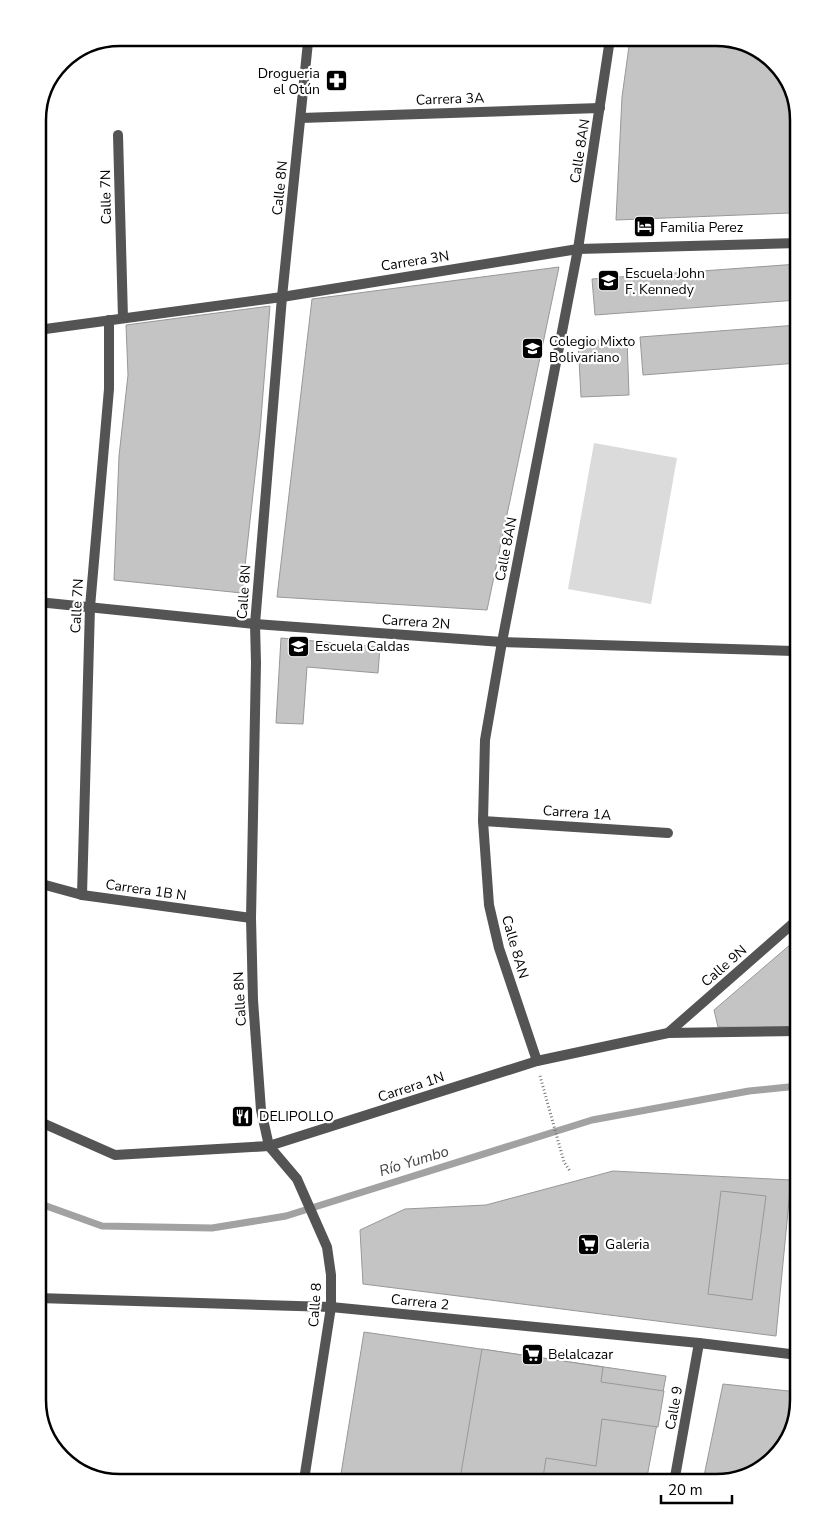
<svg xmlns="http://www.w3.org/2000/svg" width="836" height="1520" viewBox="0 0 836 1520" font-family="'Nunito Sans',sans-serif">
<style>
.green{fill:#dbdbdb}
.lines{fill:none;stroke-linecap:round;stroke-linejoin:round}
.stream{stroke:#a2a2a2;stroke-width:7}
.building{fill:#c4c4c4;stroke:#989898}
.path{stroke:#767676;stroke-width:3;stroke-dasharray:1 2.5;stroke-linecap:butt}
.minor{stroke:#545454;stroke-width:10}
.tertiary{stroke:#545454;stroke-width:10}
.labels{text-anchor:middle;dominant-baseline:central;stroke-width:4.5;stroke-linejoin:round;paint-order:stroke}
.poi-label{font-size:14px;fill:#000;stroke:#fff;text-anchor:start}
.street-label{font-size:14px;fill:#000;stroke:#fff}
.water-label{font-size:15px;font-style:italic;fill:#434343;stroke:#fff}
.rim{fill:none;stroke:#000;stroke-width:2.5}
</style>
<rect width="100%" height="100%" fill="#fff"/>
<!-- green -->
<polygon class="green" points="594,443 677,458 651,604 568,589"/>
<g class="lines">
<!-- stream -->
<polyline class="stream" points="38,1203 102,1226 212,1228 286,1216 592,1120 749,1091 798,1086"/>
</g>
<!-- building -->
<g class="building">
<polygon points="721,38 766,55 792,88 790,213 616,220 622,97 630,39"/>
<polygon points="798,264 798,300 595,315 592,279"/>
<polygon points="559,267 487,610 277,597 312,299"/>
<polygon points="270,306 260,431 242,593 114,580 119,456 128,375 126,325"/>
<polygon points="798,325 798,363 643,375 640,337"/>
<polygon points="627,339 629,395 581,397 578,341"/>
<polygon points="281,638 380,647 378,673 307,667 303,724 276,723"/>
<polygon points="798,938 798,1028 718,1027 714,1010"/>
<polygon points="613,1171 791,1180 776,1336 363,1284 360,1230 405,1209 486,1205"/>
<polygon points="721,1191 766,1196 752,1300 708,1294"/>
<polygon points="364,1332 666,1376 647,1477 340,1480"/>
<polygon points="482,1349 603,1367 601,1382 664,1391 658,1427 602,1419 596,1466 546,1458 543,1478 528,1478 514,1476 514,1478 460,1479"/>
<polygon points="723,1384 798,1392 798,1400 785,1445 747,1476 704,1476"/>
</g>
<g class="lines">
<!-- path -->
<polyline class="path" points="540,1076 564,1162 570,1171"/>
<!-- minor -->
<g class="minor">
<polyline points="301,118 600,108"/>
<polyline points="118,135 123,318"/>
<polyline points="38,330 282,297 578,249 798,243"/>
<polyline points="38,602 255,624 502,642 793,651"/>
<polyline points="483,821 668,833"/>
<polyline points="38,883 82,895 251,918"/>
<polyline points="82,895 90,607 109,389 109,320"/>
<polyline points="668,1033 798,919"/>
<polyline points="537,1061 499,948 489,905 483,821 485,740 502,642 578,249 610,39"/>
<polyline points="675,1477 699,1343"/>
<polyline points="304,1480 331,1307 331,1275 327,1247 297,1179 269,1146 261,1110 253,1000 251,918 256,663 255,624 282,297 308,42"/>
</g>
<!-- tertiary -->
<g class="tertiary">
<polyline points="38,1121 115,1155 269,1146 537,1061 668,1033 798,1031"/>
<polyline points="38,1298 331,1307 699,1343 798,1355"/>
</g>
</g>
<!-- icons -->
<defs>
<symbol id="pharmacy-square" viewBox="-11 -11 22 22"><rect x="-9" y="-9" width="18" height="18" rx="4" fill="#000" stroke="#fff"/><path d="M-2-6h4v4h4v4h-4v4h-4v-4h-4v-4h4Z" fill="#fff"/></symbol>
<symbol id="hotel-square" viewBox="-11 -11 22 22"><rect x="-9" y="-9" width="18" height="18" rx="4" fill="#000" stroke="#fff"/><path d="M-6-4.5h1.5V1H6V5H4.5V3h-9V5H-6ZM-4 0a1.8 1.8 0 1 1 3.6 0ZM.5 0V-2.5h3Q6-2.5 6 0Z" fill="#fff"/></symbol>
<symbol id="school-square" viewBox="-11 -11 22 22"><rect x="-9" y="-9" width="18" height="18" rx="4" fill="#000" stroke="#fff"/><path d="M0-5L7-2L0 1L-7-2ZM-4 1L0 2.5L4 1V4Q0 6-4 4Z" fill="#fff"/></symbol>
<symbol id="restaurant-square" viewBox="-11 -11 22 22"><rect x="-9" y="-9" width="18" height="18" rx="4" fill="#000" stroke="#fff"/><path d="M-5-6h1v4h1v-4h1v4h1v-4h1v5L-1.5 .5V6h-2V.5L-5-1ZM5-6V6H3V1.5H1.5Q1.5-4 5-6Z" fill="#fff"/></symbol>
<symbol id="supermarket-square" viewBox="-11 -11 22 22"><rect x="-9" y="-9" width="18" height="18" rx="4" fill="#000" stroke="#fff"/><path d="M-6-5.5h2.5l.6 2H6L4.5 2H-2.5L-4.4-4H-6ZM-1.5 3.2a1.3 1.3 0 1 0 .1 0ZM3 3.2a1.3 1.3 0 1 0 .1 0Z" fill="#fff"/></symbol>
</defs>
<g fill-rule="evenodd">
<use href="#pharmacy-square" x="324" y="68" width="25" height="25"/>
<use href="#hotel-square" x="632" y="214" width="25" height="25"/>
<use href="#school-square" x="596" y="268" width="25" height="25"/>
<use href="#school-square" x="520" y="336" width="25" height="25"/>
<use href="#school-square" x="286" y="634" width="25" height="25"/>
<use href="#restaurant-square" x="230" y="1104" width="25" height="25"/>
<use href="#supermarket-square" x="576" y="1232" width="25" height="25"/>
<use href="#supermarket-square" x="520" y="1342" width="25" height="25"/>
</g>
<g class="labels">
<!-- poi labels -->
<g class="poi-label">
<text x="320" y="73" text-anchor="end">Drogueria<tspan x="320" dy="16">el Otún</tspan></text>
<text x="660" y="227">Familia Perez</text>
<text x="625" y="273">Escuela John<tspan x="625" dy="16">F. Kennedy</tspan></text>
<text x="549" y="341">Colegio Mixto<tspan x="549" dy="16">Bolivariano</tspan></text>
<text x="315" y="646">Escuela Caldas</text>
<text x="259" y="1116">DELIPOLLO</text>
<text x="605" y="1244">Galeria</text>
<text x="548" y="1354">Belalcazar</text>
</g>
<!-- street labels -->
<g class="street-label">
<text transform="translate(450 99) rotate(-2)">Carrera 3A</text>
<text transform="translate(580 151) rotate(-81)">Calle 8AN</text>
<text transform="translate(280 188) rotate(-84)">Calle 8N</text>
<text transform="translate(106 197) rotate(-91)">Calle 7N</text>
<text transform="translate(415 261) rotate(-9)">Carrera 3N</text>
<text transform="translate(506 549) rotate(-79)">Calle 8AN</text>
<text transform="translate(244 592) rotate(-86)">Calle 8N</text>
<text transform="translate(77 606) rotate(-87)">Calle 7N</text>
<text transform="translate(416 622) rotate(4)">Carrera 2N</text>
<text transform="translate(577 813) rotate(4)">Carrera 1A</text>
<text transform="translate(146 890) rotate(8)">Carrera 1B N</text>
<text transform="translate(515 947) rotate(74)">Calle 8AN</text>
<text transform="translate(724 966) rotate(-41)">Calle 9N</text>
<text transform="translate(240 999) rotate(-93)">Calle 8N</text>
<text transform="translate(411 1087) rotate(-18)">Carrera 1N</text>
<text transform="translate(420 1302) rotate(6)">Carrera 2</text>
<text transform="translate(315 1305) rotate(-86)">Calle 8</text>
<text transform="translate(674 1408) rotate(-80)">Calle 9</text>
</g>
<!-- water labels -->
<g class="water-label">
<text transform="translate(414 1161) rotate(-17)">Río Yumbo</text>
</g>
</g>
<!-- crop -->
<path d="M0 0H836V1520H0ZM120 46H716A74 74 0 0 1 790 120V1400A74 74 0 0 1 716 1474H120A74 74 0 0 1 46 1400V120A74 74 0 0 1 120 46Z" fill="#fff" fill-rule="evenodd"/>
<path class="rim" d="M120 46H716A74 74 0 0 1 790 120V1400A74 74 0 0 1 716 1474H120A74 74 0 0 1 46 1400V120A74 74 0 0 1 120 46Z"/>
<!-- scale -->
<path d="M661 1495v8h71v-8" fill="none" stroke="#000000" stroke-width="2.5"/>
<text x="668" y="1495" font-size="15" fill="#000000" stroke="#ffffff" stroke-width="4" paint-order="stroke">20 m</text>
</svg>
